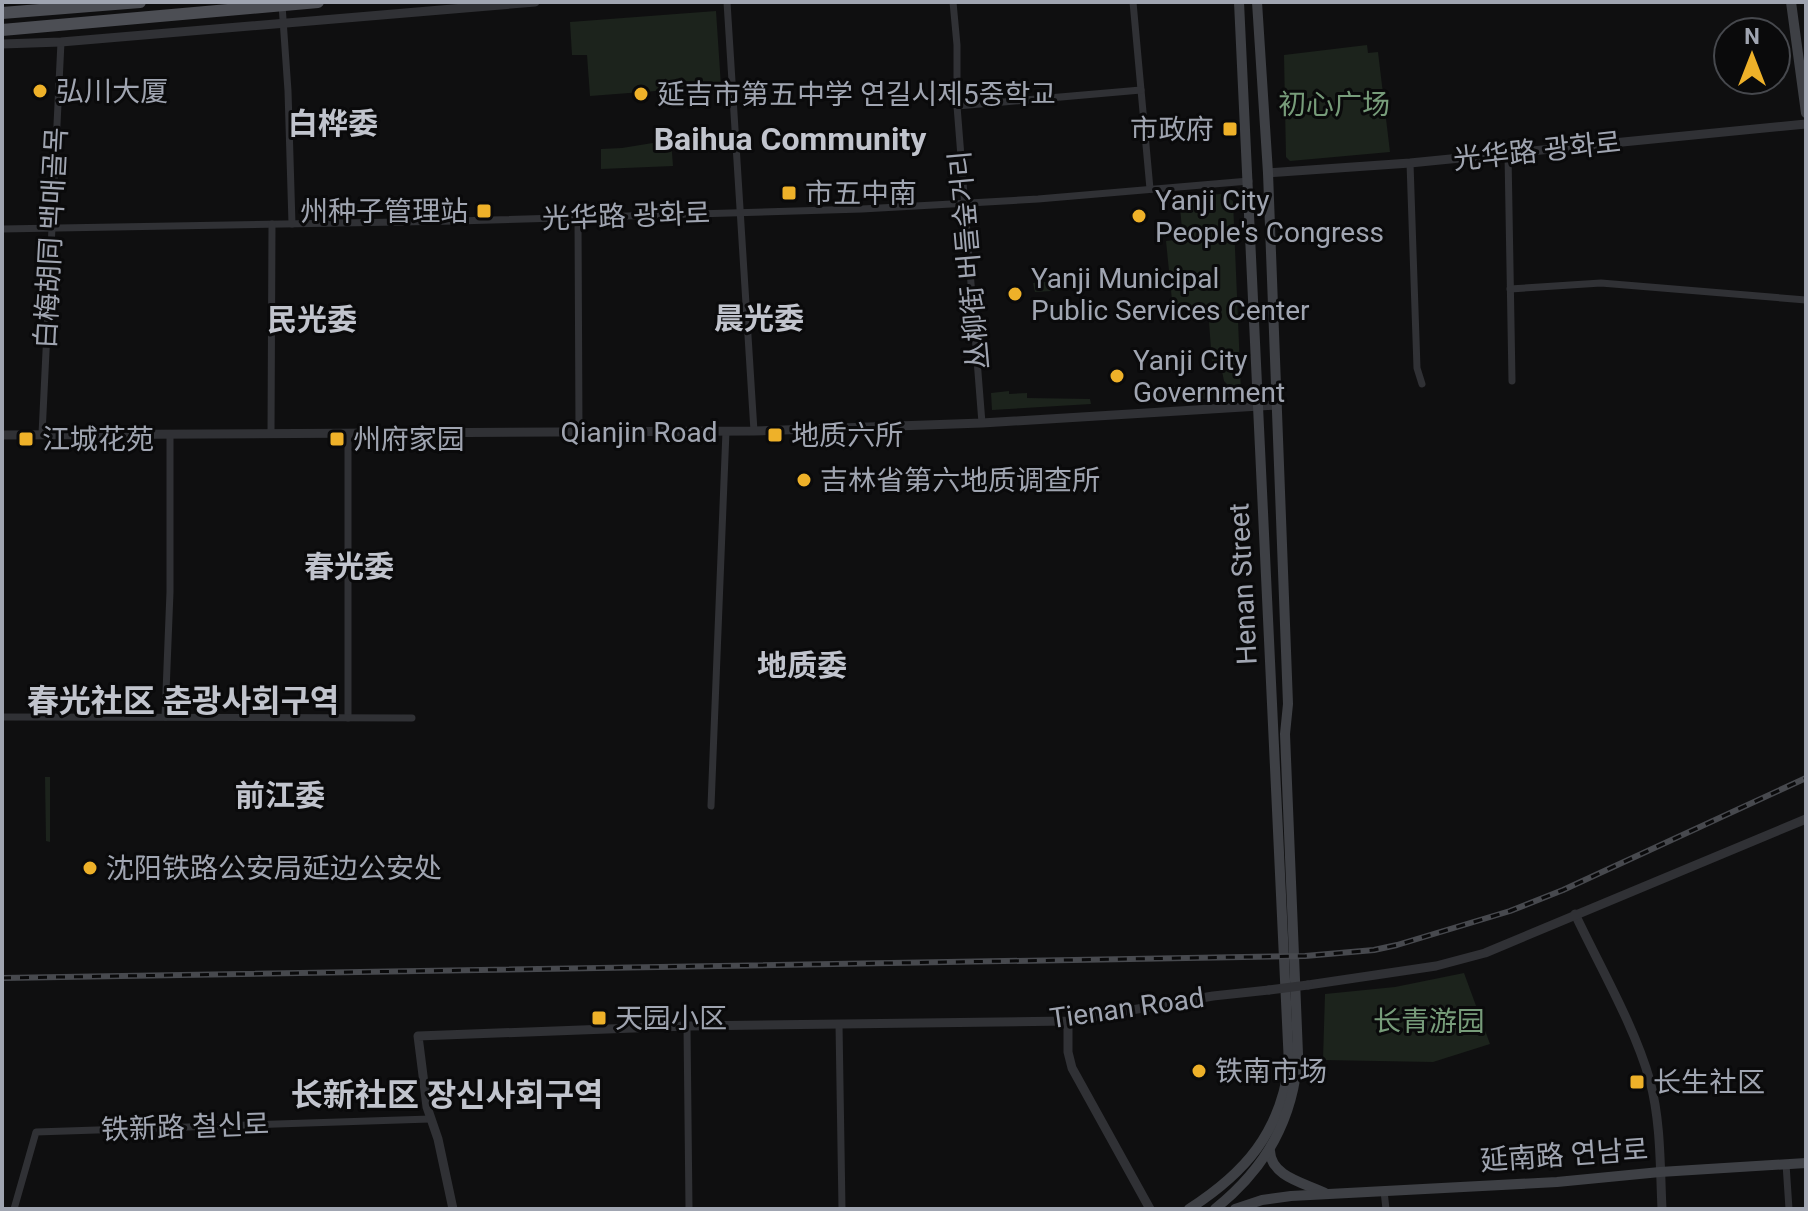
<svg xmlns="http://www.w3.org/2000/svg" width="1808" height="1211" viewBox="0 0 1808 1211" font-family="Roboto,'Noto Sans SC','Noto Sans KR',sans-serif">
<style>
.green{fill:#1c231c}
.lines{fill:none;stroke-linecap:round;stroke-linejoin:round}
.minor{stroke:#303135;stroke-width:7}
.tertiary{stroke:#303135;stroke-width:9}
.secondary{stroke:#3e4045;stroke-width:10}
.primary{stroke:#4c4e54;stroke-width:12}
.rail-casing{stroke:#47494e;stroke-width:6}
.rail{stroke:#0a0a0b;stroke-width:3;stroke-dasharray:9;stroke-linecap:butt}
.tertiary-bridge{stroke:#303135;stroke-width:9}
.poi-dot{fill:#eeb129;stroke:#0a0a0b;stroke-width:3}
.labels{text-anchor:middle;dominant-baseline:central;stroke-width:6;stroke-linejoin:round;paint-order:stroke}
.poi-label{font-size:28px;fill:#a0a5b1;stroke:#0a0a0b;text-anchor:start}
.park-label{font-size:28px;fill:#779c7a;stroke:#0a0a0b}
.street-label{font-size:28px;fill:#a0a5b1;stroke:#0a0a0b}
.neighbourhood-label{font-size:30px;font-weight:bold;fill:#c1c4cd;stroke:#0a0a0b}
.quarter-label{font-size:32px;font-weight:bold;fill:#c1c4cd;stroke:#0a0a0b}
</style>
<rect width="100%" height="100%" fill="#0f0f10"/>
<!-- green -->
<g class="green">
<polygon points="716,11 721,86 590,96 587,55 572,55 570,22"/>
<polygon points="1367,45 1368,53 1378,52 1390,152 1290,161 1286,157 1284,55"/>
<polygon points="671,140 673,166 601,169 601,149 622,148"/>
<polygon points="1221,194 1233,201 1241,392 1230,398 1151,401 1150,394 1154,394 1154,388 1212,385 1218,391 1227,384 1224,381 1221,366 1212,363 1208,308 1173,310 1166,241 1183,239 1179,197"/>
<polygon points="1067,280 1068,290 1035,292 1033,283"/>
<polygon points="1009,391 1009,394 1027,393 1027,398 1090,399 1091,404 992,410 991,393"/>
<polygon points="45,777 50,777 50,842 46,841"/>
<polygon points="1464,973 1490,1044 1433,1062 1323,1060 1325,994 1395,987"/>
</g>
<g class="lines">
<!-- minor -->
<g class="minor">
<polyline points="727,2 754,431"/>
<polyline points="953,2 957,45 957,106 982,423"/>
<polyline points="1133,2 1150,189"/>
<polyline points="282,5 288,91 292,224"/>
<polyline points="957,106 1141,90"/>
<polyline points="1508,154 1512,381"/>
<polyline points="1410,163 1417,368 1422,384"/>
<polyline points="578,218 579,432"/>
<polyline points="2,229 457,221 862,209 1038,199 1249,181"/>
<polyline points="1510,289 1601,283 1806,300"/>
<polyline points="271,433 272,224"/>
<polyline points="348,433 348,718"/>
<polyline points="42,434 61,42"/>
<polyline points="2,717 412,718"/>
<polyline points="165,717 170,592 170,435"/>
<polyline points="711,806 726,431"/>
<polyline points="839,1024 842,1209"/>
<polyline points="687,1026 689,1209"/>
<polyline points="1786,1164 1789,1209"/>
<polyline points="1384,1191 1386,1209"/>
<polyline points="14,1209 36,1132 430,1119"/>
</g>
<!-- tertiary -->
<g class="tertiary">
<polyline points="2,44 61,42 535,2"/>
<polyline points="1268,173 1410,163 1806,124"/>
<polyline points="2,435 754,431 982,423 1276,405"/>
<path d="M 1575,914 C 1600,967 1634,1025 1650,1081 C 1661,1122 1660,1167 1662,1209"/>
<polyline points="1308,985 1436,966 1485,953 1806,819"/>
<polyline points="1068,1021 1068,1052 1072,1068 1150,1209"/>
<polyline points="453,1209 438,1139 427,1107 418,1036 687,1026 1068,1021 1213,996 1269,990"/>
</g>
<!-- secondary -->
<g class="secondary">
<polyline points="1791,2 1806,113"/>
<path d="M 1270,1151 C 1271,1177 1305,1183 1325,1193"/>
<path d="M 1189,1209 C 1245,1173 1280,1133 1289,1065 L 1239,2"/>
<path d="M 1215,1209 C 1266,1168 1294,1119 1298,1054 L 1285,734 L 1288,704 L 1268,173 L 1257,2"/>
<polyline points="1235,1209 1262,1200 1291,1196 1557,1182 1660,1172 1806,1163"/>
</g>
<!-- primary -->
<g class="primary">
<polyline points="2,13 140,2"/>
<polyline points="2,30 318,2"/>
</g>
<defs>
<polyline id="rail" points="2,978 1305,956 1374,950 1397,945 1510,911 1563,890 1806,778"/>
</defs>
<!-- rail casing -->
<use href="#rail" class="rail-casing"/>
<!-- rail -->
<use href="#rail" class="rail"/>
<!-- tertiary-bridge -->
<polyline class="tertiary-bridge" points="1269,990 1308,985"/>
</g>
<!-- markers -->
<g class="poi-dot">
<circle cx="40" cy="91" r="8"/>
<circle cx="641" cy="94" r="8"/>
<rect x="1222" y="121" width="16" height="16" rx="4"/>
<rect x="781" y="185" width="16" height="16" rx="4"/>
<rect x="476" y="203" width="16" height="16" rx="4"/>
<circle cx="1139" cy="216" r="8"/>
<circle cx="1015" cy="294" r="8"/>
<circle cx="1117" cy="376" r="8"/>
<rect x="767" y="427" width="16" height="16" rx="4"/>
<rect x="18" y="431" width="16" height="16" rx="4"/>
<rect x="329" y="431" width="16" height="16" rx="4"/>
<circle cx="804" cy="480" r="8"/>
<circle cx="90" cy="868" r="8"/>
<rect x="591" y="1010" width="16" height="16" rx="4"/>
<circle cx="1199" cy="1071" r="8"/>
<rect x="1629" y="1074" width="16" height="16" rx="4"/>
</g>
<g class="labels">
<!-- poi labels -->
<g class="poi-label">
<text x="56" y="91">弘川大厦</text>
<text x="657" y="94">延吉市第五中学 연길시제5중학교</text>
<text x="1214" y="129" text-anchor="end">市政府</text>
<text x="805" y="193">市五中南</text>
<text x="1155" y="200">Yanji City<tspan x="1155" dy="32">People's Congress</tspan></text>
<text x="468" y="211" text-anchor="end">州种子管理站</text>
<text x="1031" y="278">Yanji Municipal<tspan x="1031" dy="32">Public Services Center</tspan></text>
<text x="1133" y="360">Yanji City<tspan x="1133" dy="32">Government</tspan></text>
<text x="791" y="435">地质六所</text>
<text x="42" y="439">江城花苑</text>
<text x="353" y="439">州府家园</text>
<text x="820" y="480">吉林省第六地质调查所</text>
<text x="106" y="868">沈阳铁路公安局延边公安处</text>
<text x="615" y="1018">天园小区</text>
<text x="1215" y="1071">铁南市场</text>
<text x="1653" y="1082">长生社区</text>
</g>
<!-- park labels -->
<g class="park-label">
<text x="1334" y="104">初心广场</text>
<text x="1429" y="1021">长青游园</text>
</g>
<!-- street labels -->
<g class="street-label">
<text transform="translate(1537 151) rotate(-6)">光华路 광화로</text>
<text transform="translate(626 216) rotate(-2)">光华路 광화로</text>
<text transform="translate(51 238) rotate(-87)">白梅胡同 백매골목</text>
<text transform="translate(969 260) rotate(-95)">丛柳街 버들숲거리</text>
<text x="639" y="432">Qianjin Road</text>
<text transform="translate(1243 584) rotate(-93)">Henan Street</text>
<text transform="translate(1127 1008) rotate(-8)">Tienan Road</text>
<text transform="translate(185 1127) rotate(-2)">铁新路 철신로</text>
<text transform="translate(1564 1155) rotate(-4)">延南路 연남로</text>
</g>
<!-- neighbourhood labels -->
<g class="neighbourhood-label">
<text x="333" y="123">白桦委</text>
<text x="759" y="318">晨光委</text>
<text x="312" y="319">民光委</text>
<text x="349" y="566">春光委</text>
<text x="802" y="665">地质委</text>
<text x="280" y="795">前江委</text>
</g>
<!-- quarter labels -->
<g class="quarter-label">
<text x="790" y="139">Baihua Community</text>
<text x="183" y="701">春光社区 춘광사회구역</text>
<text x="447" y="1095">长新社区 장신사회구역</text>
</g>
</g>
<!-- border -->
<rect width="1808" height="1211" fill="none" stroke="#a0a5b1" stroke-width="8"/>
<!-- north arrow -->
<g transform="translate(1752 56)"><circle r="38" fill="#0a0a0b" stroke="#46484d" stroke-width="2"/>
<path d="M0-6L14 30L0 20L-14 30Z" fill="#eeb129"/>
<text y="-12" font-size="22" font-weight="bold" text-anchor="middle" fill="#a0a5b1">N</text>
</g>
</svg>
